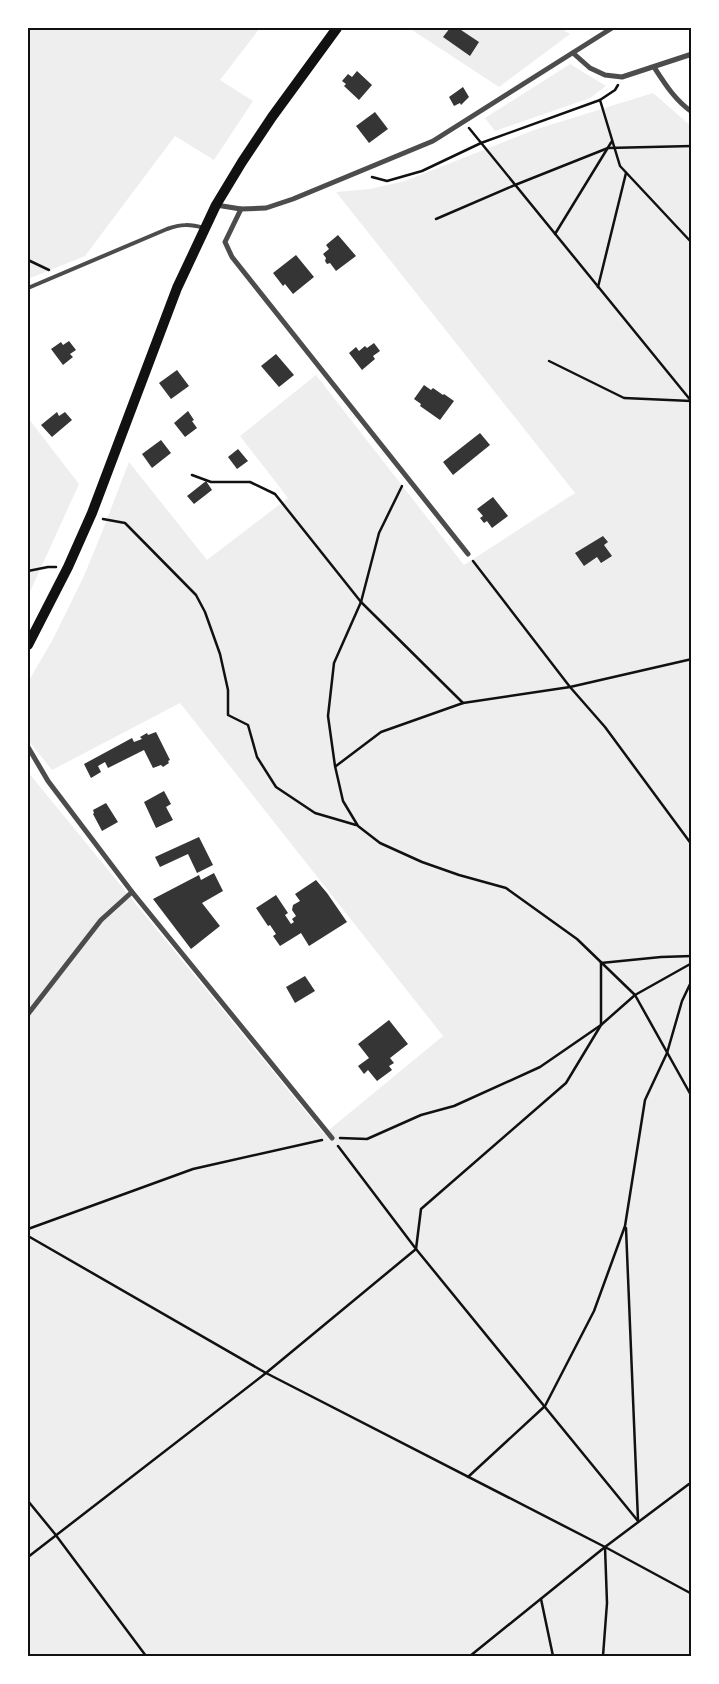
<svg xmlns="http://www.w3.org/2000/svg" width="719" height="1684" viewBox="0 0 719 1684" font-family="Commissioner,sans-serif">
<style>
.green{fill:#eee}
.building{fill:#353535}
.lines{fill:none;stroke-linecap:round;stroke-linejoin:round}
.path{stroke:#111;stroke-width:2.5}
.service{stroke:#4c4c4c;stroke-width:4}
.minor{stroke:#4c4c4c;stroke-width:5}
.secondary{stroke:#111;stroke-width:10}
.neatline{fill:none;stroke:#111;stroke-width:2}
</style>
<rect width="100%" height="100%" fill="#fff"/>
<!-- green -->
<g class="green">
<polygon points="28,28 260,28 220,80 253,101 214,160 175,136 85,256 28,279"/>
<polygon points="409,28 560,28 570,34 499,87"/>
<polygon points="570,64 606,86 590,98 495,131 485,118"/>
<polygon points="653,93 692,127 691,1656 28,1656 28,890 30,887 28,884 28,772 324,1134 443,1036 180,703 52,770 28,740 28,682 52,641 84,576 102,532 129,462 207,560 288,498 240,436 316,375 464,565 575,493 336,192 370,189 405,181 534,130"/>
<polygon points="28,418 79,484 28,596"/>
</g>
<!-- building -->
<g class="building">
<polygon points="450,28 458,28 479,42 470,56 443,37"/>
<polygon points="357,71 372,85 359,100 344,86 346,84 342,81 348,74 352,77"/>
<polygon points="463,87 469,97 461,105 460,103 454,106 449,97"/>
<polygon points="375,112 388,129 369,143 356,126"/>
<polygon points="338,235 356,256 336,271 330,263 327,264 325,261 326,258 323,254 329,249 326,245"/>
<polygon points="296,255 314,277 293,294 285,284 283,286 273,273"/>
<polygon points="69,341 76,350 70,354 73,357 63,365 51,349 61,342 63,345"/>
<polygon points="374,343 380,351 373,356 375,359 362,370 349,353 356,347 359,351 365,346 367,348"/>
<polygon points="276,354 294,375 279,387 261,366"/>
<polygon points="177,370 189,386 171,399 159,383"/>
<polygon points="424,385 431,390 433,388 443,395 444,394 454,401 440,420 420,406 421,404 414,399"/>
<polygon points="188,411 194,420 192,421 197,428 185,437 174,423"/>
<polygon points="57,412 59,416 65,412 72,420 52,437 41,425"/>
<polygon points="480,433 490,445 453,475 443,462"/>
<polygon points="161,440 171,453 152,468 142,454"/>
<polygon points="238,449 248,461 237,469 228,457"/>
<polygon points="206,481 212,490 194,504 187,496"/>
<polygon points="493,497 508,516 492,528 487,521 484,523 480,518 483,516 477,509"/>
<polygon points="603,536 608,542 604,545 612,556 601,563 597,557 584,566 575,553"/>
<polygon points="156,732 170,760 168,761 169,763 163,767 161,765 153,768 144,750 108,768 105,762 98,766 101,772 91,778 84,764 132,738 134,742 142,739 140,737 147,733 148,735"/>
<polygon points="164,791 171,804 166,807 173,820 156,828 144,802"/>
<polygon points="106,803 118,822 102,831 93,814 94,813 93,810"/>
<polygon points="199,837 213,865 197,873 188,854 160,867 155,857"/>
<polygon points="214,873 223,891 202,903 220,926 191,949 153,899 199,875 201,880"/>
<polygon points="316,880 327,893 347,922 309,946 301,933 280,946 273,936 276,934 270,925 268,926 256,908 276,895 288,913 285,915 291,924 294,922 292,919 296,916 292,910 293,905 300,901 295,894"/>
<polygon points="305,976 315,991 295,1003 286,987"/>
<polygon points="389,1020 408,1044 390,1058 394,1063 389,1066 392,1070 377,1081 368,1070 364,1074 358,1066 369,1058 358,1044"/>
</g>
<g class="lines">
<!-- path -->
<g class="path">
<polyline points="600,100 620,166 692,243"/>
<polyline points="469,128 692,402"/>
<polyline points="372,177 387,181 422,171 481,143 600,100 615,90 618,85"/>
<polyline points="436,219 515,185 608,148 692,146"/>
<polyline points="555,234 612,141"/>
<polyline points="28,260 49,270"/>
<polyline points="598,287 626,173"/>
<polyline points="549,361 624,398 691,401"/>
<polyline points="192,475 211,482 250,482 275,494 361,602"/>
<polyline points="103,519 125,523 196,595 205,612 220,654 228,690 228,715 248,725 257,757 276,787 315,813 356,825"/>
<polyline points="473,561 570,687 605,727 692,845"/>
<polyline points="28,571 48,567 56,567"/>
<polyline points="361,602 379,533 402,486"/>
<polyline points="692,659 570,687 463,703 361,602 334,663 328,716 335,766 343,801 358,826 380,843 422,862 459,875 506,888 577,939 635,995 692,1097"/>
<polyline points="336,766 381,732 463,703"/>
<polyline points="601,963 661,957 692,956"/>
<polyline points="340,1138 367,1139 421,1115 454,1106 540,1067 601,1025 635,995 692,963"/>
<polyline points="338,1146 416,1249 638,1521"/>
<polyline points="626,1228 638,1520"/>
<polyline points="28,1229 193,1169 322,1140"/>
<polyline points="28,1236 266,1373 605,1547 692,1594"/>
<polyline points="468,1477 545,1406 594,1311 625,1226 645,1100 667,1053 682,1001 692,980"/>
<polyline points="28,1501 55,1534 146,1656"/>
<polyline points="28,1557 266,1373 416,1249 421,1209 566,1083 601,1025 601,963"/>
<polyline points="541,1599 553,1656"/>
<polyline points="470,1656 605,1547 689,1484 692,1484"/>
<polyline points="603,1656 607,1603 605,1547"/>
</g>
<!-- service -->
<path class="service" d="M 28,288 L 167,229 C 181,224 190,224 204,228"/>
<!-- minor -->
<g class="minor">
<polyline points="573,53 590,68 605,75 622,77 692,54"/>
<path d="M 654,67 C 665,84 675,100 692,112"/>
<polyline points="216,205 241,209 266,208 293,199 433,141 612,28"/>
<polyline points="241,209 225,242 232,257 468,554"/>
<polyline points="28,747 48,781 132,892 332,1138"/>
<polyline points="28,1014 101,920 132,892"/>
</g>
<!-- secondary -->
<polyline class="secondary" points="28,645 68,567 92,513 177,288 216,205 242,162 272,117 337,28"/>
</g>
<!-- border -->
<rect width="719" height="1684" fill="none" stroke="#ffffff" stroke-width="58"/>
<rect x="29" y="29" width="661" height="1626" class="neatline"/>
</svg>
